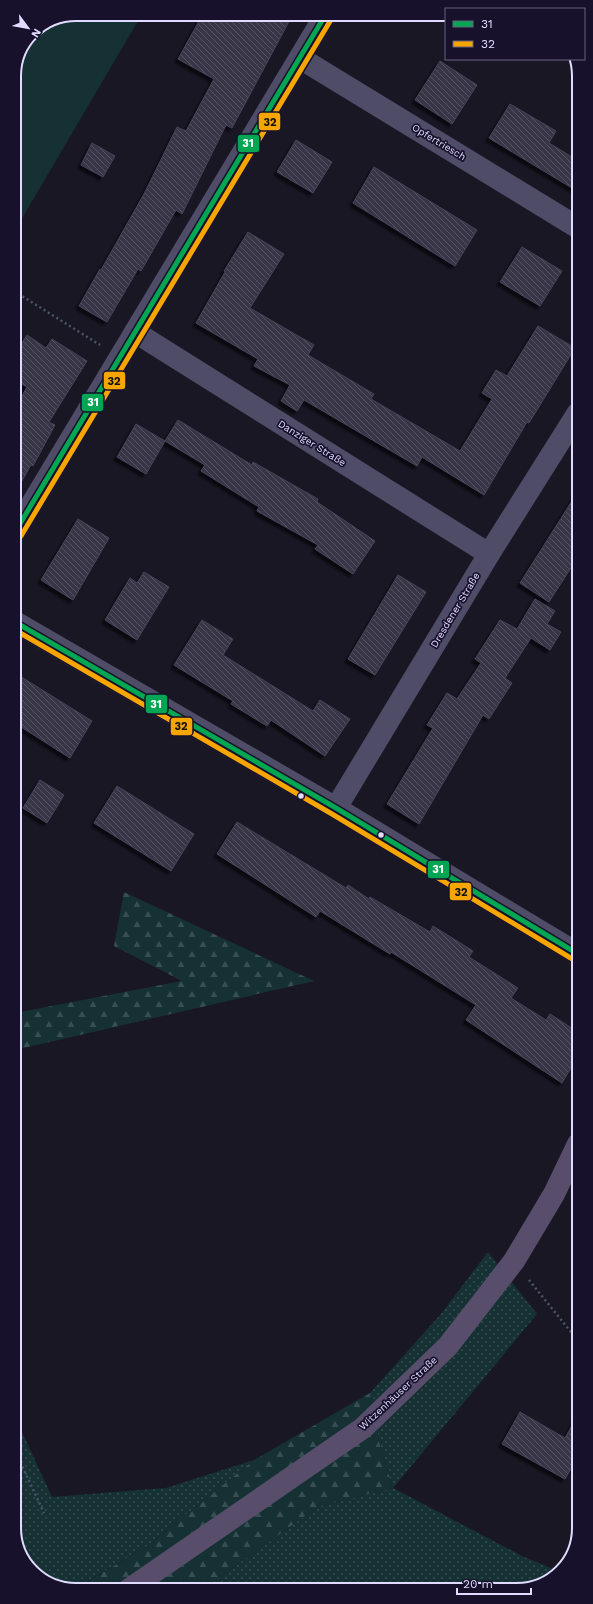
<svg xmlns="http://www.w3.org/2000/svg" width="593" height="1604" viewBox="0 0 593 1604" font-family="'Work Sans',sans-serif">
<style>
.grass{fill:url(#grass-dots)}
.forest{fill:url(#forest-firs)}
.garden{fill:#153134}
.building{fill:url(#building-back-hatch);stroke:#474258;filter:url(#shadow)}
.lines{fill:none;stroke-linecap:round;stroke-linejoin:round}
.path{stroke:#495666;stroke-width:2.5;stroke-dasharray:2 3;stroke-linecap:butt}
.minor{stroke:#4e4c66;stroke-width:22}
.major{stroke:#584d6a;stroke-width:22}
.bus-1-casing{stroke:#17112b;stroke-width:8}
.bus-2-casing{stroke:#17112b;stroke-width:8}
.bus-1{stroke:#00a651;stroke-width:5}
.bus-2{stroke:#f7a600;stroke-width:5}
.bus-dot{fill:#e1dbff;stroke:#17112b;stroke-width:1.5}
.labels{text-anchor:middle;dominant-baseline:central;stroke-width:3.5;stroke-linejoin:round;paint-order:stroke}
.street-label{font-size:10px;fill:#e1dbff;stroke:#17112b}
.rim{fill:none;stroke:#e1dbff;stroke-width:2}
.line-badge{stroke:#17112b;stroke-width:1.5}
.badge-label{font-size:11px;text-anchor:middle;font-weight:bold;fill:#fff}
.pale-badge-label{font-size:11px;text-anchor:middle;font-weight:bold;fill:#111}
</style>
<defs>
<pattern id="grass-dots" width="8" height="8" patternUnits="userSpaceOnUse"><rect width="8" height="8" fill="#153134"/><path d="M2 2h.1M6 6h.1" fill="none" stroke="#374e52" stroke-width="1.8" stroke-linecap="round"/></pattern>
<pattern id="forest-firs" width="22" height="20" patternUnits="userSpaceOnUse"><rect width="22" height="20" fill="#153134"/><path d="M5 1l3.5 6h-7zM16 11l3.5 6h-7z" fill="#374e52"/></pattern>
<pattern id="building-back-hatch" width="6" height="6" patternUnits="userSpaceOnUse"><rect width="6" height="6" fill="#393546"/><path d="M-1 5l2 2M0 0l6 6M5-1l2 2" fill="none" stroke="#555262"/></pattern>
<filter id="shadow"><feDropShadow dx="-3.5" dy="3.5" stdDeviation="1" flood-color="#0009"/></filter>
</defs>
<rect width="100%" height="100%" fill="#1a1725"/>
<!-- grass -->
<g class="grass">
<polygon points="488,1252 537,1314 393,1488 522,1556 558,1571 533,1588 203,1589 319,1506 393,1488 380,1446 370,1393 441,1314"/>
<polygon points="16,1419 52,1497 166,1488 254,1460 146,1547 72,1590 35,1575 16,1544"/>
</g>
<!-- forest -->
<g class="forest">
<polygon points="124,892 314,981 15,1050 15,1013 182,981 114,946"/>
<polygon points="370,1393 380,1446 393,1488 319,1506 203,1589 73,1590 146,1547 254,1460"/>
</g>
<!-- garden -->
<polygon class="garden" points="76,14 142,14 14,232 14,72 32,32"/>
<!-- building -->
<g class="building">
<polygon points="203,14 293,14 232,128 226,125 182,214 176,210 141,271 138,269 107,322 79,306 100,269 101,270 144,194 177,127 186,131 214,79 178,59"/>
<polygon points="440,61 477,85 452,124 415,100"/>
<polygon points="510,104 556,131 549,143 577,160 577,191 489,138"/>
<polygon points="296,140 332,162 313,193 277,172"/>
<polygon points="92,143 115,156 103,177 81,165"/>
<polygon points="374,167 477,230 455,266 353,203"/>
<polygon points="248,232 284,254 250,308 314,345 308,355 374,394 371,399 460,451 492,399 482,393 496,370 507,376 538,326 575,348 529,423 527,422 484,495 422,457 417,466 304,400 297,411 281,401 290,385 254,366 258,359 196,323 225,272 224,271"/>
<polygon points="522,247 562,271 540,306 500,282"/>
<polygon points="27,335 46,348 52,339 87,361 49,422 55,425 33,466 31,465 15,493 15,409 27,387 15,380 15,354"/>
<polygon points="178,420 252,465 253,462 318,499 317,502 375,541 353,574 315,549 318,545 257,511 259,507 201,471 205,465 165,441"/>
<polygon points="136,424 165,441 146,474 117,457"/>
<polygon points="577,493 578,557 549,602 520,583"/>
<polygon points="78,519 109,538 73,600 41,580"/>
<polygon points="144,572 169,587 137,640 105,620 130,578 137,583"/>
<polygon points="398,575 426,592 375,675 348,659"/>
<polygon points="535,599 555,611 547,624 561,632 550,650 531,638 505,678 512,683 489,719 483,715 419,824 387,804 433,728 427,725 447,693 457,699 481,663 475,659 500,620 517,629"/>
<polygon points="202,620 233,639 223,655 313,711 320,700 350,719 325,756 271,720 267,726 231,704 233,701 174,665"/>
<polygon points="15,673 92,721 70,758 15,723"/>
<polygon points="40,780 64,795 47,823 23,808"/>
<polygon points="117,786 194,834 171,871 94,823"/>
<polygon points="237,822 346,888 348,885 369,899 370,897 430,932 433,926 473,951 469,957 518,988 511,998 546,1020 550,1014 578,1032 578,1056 562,1083 466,1020 476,1005 391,952 390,954 320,911 316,917 217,854"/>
<polygon points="520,1412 565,1438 579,1413 579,1473 571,1469 565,1479 502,1444"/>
</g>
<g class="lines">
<!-- path -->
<g class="path">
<polyline points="14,291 100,345"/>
<polyline points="529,1280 579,1342"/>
<polyline points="16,1453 44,1513"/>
</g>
<!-- minor -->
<g class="minor">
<polyline points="300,58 577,227"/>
<polyline points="135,332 489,554"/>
<polyline points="15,532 326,14"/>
<polyline points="15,622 336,808 578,954"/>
<polyline points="336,808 489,554 577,414"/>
</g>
<!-- major -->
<polyline class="major" points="128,1590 363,1428 448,1346 514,1261 554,1194 578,1144"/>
<defs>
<g id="bus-1">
<polyline points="15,532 326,14"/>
<polyline points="15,622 336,808 578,954"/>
</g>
<g id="bus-2">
<polyline points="21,536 332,18"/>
<polyline points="15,630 332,814 574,960"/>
</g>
</defs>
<!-- bus-1 casing -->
<use href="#bus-1" class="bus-1-casing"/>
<!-- bus-2 casing -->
<use href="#bus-2" class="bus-2-casing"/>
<!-- bus-1 -->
<use href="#bus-1" class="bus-1"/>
<!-- bus-2 -->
<use href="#bus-2" class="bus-2"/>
</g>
<!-- markers -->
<g class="bus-dot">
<circle cx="301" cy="796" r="3.5"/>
<circle cx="381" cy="835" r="3.5"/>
</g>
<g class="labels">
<!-- street labels -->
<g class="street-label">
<text transform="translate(439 142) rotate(31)">Opfertriesch</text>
<text transform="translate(312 443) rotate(32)">Danziger Straße</text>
<text transform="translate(455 610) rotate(-59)">Dresdener Straße</text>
<text transform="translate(398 1393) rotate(-43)">Witzenhäuser Straße</text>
</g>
</g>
<!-- crop -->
<path d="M0 0H593V1604H0ZM76 21H517A55 55 0 0 1 572 76V1528A55 55 0 0 1 517 1583H76A55 55 0 0 1 21 1528V76A55 55 0 0 1 76 21Z" fill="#17112b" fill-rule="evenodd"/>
<path class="rim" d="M76 21H517A55 55 0 0 1 572 76V1528A55 55 0 0 1 517 1583H76A55 55 0 0 1 21 1528V76A55 55 0 0 1 76 21Z"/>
<g class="line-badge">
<rect x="258" y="112" width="23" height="19" rx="4" fill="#f7a600"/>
<rect x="237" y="134" width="23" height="19" rx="4" fill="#00a651"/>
<rect x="103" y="371" width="23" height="19" rx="4" fill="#f7a600"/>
<rect x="81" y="393" width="23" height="19" rx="4" fill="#00a651"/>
<rect x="145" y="694" width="23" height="20" rx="4" fill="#00a651"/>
<rect x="170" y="717" width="23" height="19" rx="4" fill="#f7a600"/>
<rect x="427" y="860" width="23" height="19" rx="4" fill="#00a651"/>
<rect x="449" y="882" width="23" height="19" rx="4" fill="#f7a600"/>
</g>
<g class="badge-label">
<text x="248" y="147">31</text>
<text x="93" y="406">31</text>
<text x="156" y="708">31</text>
<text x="438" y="873">31</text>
</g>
<g class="pale-badge-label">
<text x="270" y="126">32</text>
<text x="114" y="385">32</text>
<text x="181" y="730">32</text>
<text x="461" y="896">32</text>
</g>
<!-- legend -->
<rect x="445" y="8" width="140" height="52" fill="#17112b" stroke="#686280"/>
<rect x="453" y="21" width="20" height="6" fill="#00a651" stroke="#686280"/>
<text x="481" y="28" font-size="12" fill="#e1dbff">31</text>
<rect x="453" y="41" width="20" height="6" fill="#f7a600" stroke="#686280"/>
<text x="481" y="48" font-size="12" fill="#e1dbff">32</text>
<!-- north arrow -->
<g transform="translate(28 28) rotate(122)" stroke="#17112b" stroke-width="3" paint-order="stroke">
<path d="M0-3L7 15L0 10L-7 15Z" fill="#e1dbff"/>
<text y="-6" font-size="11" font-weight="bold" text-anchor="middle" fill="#e1dbff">N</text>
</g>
<!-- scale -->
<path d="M457 1588v6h74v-6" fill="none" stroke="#e1dbff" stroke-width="2"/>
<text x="463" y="1588" font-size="12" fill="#e1dbff" stroke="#17112b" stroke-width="3" paint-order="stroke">20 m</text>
</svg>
